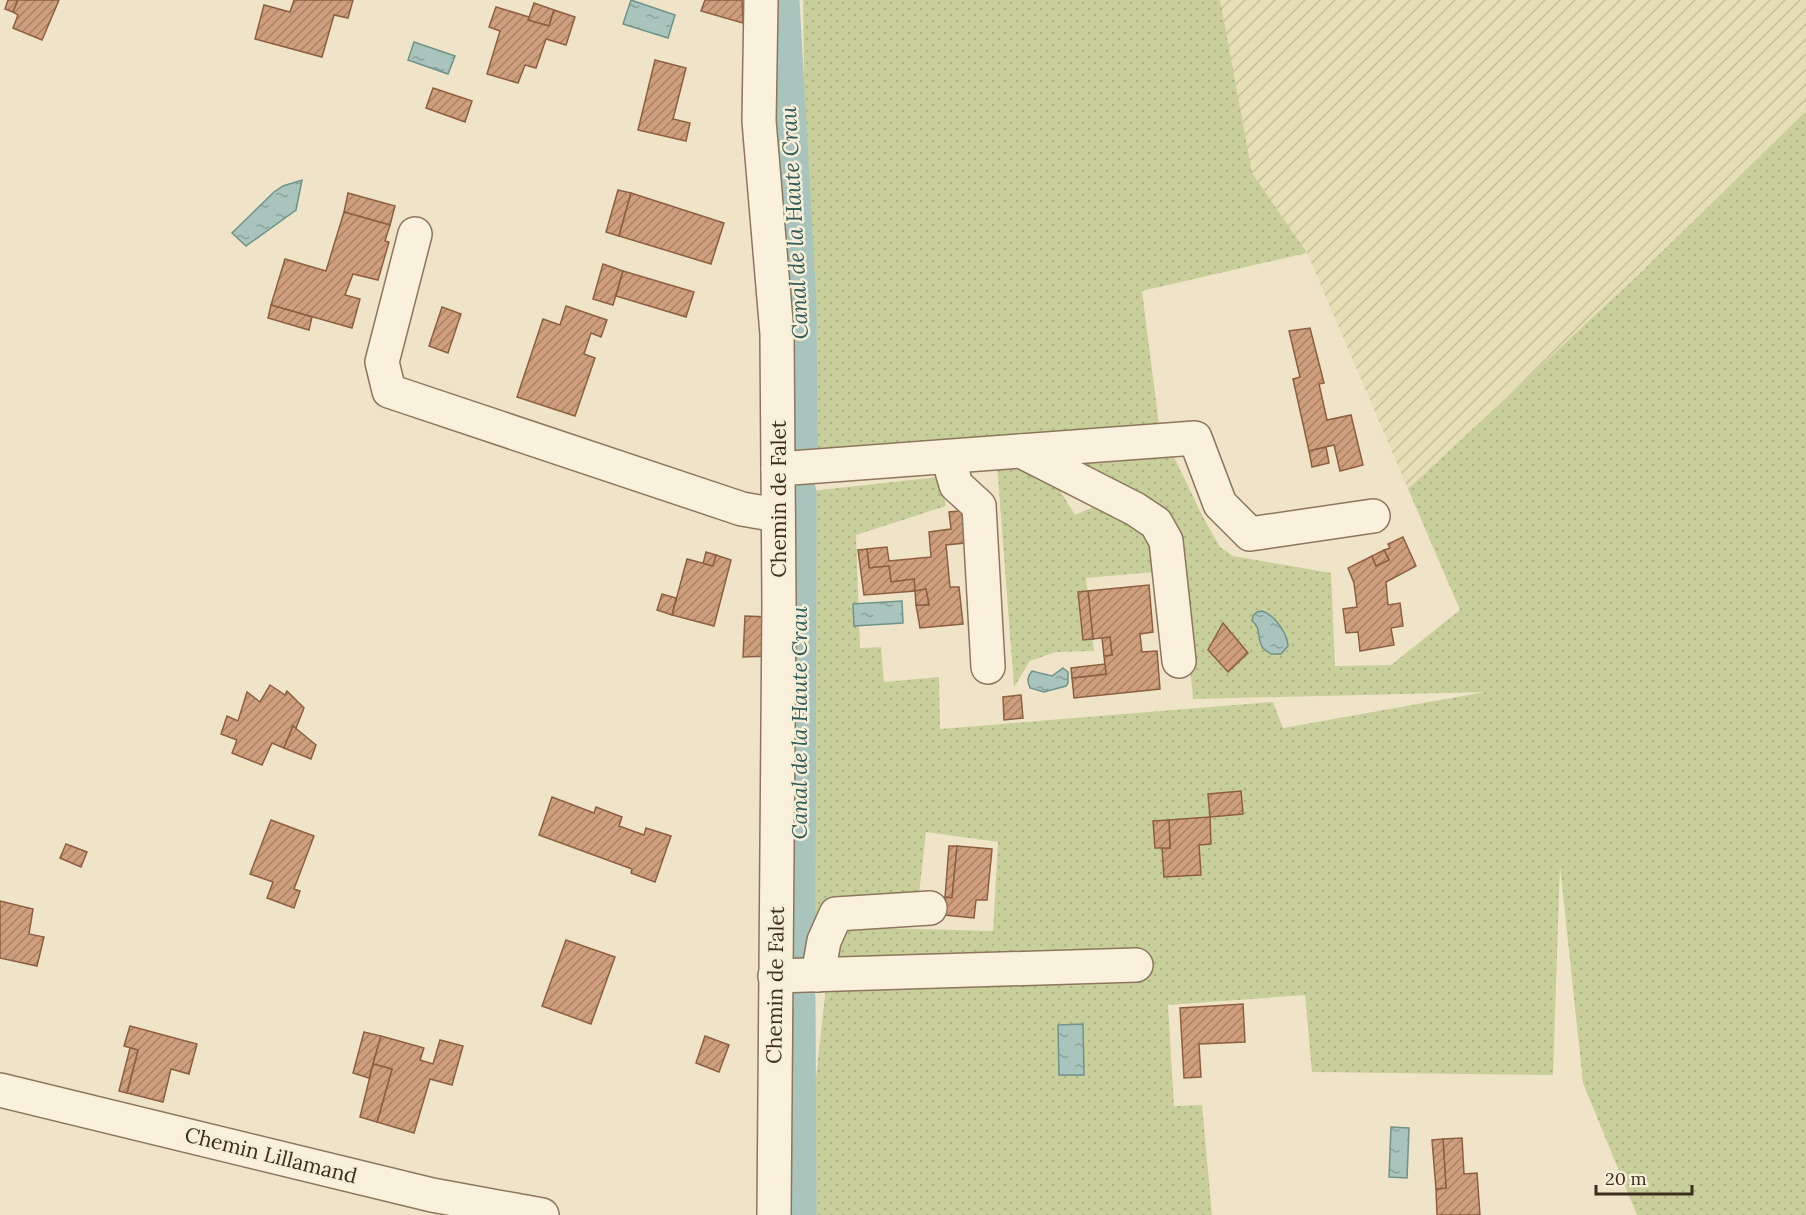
<svg xmlns="http://www.w3.org/2000/svg" width="1806" height="1215" viewBox="0 0 1806 1215" font-family="Lora,serif">
<style>
.farmland{fill:url(#farmland-furrows)}
.grass{fill:url(#grass-dots)}
.water{fill:url(#water-ripples);stroke:#6f938a;stroke-width:1.5}
.lines{fill:none;stroke-linecap:round;stroke-linejoin:round}
.canal{stroke:#a9c4bc;stroke-width:33}
.building{fill:url(#building-hatch);stroke:#8d5f41;stroke-width:1.5}
.minor-casing{stroke:#8d765c;stroke-width:36}
.minor{stroke:#faf1dc;stroke-width:33}
.labels{text-anchor:middle;dominant-baseline:central;stroke-width:5;stroke-linejoin:round;paint-order:stroke}
.street-label{font-size:21px;fill:#3d2e20;stroke:#f7eed8}
.water-label{font-size:22px;font-style:italic;fill:#2f5d5a;stroke:#f7eed8}
</style>
<defs>
<pattern id="farmland-furrows" width="10" height="10" patternUnits="userSpaceOnUse" patternTransform="scale(1.5)"><rect width="10" height="10" fill="#e6deb5"/><path d="M-1 1l2-2M0 10L10 0M9 11l2-2" fill="none" stroke="#c6bf9b"/></pattern>
<pattern id="grass-dots" width="8" height="8" patternUnits="userSpaceOnUse" patternTransform="scale(1.5)"><rect width="8" height="8" fill="#c9cf9b"/><path d="M2 2h.1M6 6h.1" fill="none" stroke="#aeb285" stroke-width="1.8" stroke-linecap="round"/></pattern>
<pattern id="water-ripples" width="26" height="14" patternUnits="userSpaceOnUse" patternTransform="scale(1.5)"><rect width="26" height="14" fill="#a9c4bc"/><path d="M2 4q2-2 4 0t4 0M15 11q2-2 4 0t4 0" fill="none" stroke="#8ba098"/></pattern>
<pattern id="building-hatch" width="6" height="6" patternUnits="userSpaceOnUse" patternTransform="scale(1.5)"><rect width="6" height="6" fill="#cf9f7d"/><path d="M-1 1l2-2M0 6l6-6M5 7l2-2" fill="none" stroke="#a98266"/></pattern>
</defs>
<rect width="100%" height="100%" fill="#f0e4c8"/>
<!-- farmland -->
<polygon class="farmland" points="1210,0 1806,0 1806,111 1633,280 1408,489 1307,253 1252,173"/>
<!-- grass -->
<g class="grass">
<polygon points="803,0 1220,0 1252,173 1307,253 1142,291 1160,433 808,454"/>
<polygon points="1806,111 1806,1215 1637,1215 1583,1083 1560,866 1553,1075 1312,1072 1305,995 1168,1005 1174,1106 1202,1105 1212,1215 810,1215 811,1125 828,967 842,927 993,931 998,842 926,832 919,894 833,897 816,942 803,957 811,491 938,477 946,506 856,535 860,648 881,647 884,682 939,677 940,729 1273,702 1283,728 1485,692 1193,699 1179,544 1061,463 1173,455 1204,519 1220,547 1233,556 1331,573 1335,666 1391,665 1460,610 1408,489 1633,280"/>
<polygon points="997,464 1025,468 1053,479 1075,515 1100,504 1137,521 1165,571 1086,578 1094,651 1056,652 1030,661 1014,687"/>
</g>
<!-- water -->
<g class="water">
<polygon points="631,0 675,15 668,38 623,24"/>
<polygon points="414,42 455,56 448,74 408,60"/>
<polygon points="302,180 296,210 246,246 232,233 274,192 283,186"/>
<polygon points="902,601 903,623 854,626 853,604"/>
<path d="M 1262,611 C 1275,615 1287,633 1288,646 L 1281,654 L 1271,654 C 1268,652 1265,650 1263,648 C 1256,638 1262,628 1252,621 L 1253,616 L 1257,612 Z"/>
<path d="M 1063,668 L 1068,672 L 1068,683 L 1066,686 L 1044,692 L 1030,688 C 1027,681 1027,677 1032,671 L 1052,676 Z"/>
<polygon points="1083,1024 1084,1075 1059,1075 1058,1025"/>
<polygon points="1391,1127 1409,1128 1407,1178 1389,1177"/>
</g>
<g class="lines">
<!-- canal -->
<g class="canal">
<polyline points="783,0 800,305 801,445"/>
<polyline points="799,954 800,492"/>
<polyline points="799,998 800,1215"/>
</g>
</g>
<!-- building -->
<g class="building">
<polygon points="8,0 18,0 13,12 5,9"/>
<polygon points="18,0 59,0 42,40 13,28 18,15 13,12"/>
<polygon points="294,0 353,0 348,18 334,15 322,57 255,39 264,5 290,12"/>
<polygon points="705,0 742,0 743,23 701,11"/>
<polygon points="534,3 554,10 549,26 528,20"/>
<polygon points="496,7 529,17 528,20 549,26 554,10 575,17 566,45 546,39 536,68 525,65 518,83 487,74 500,31 489,27"/>
<polygon points="655,60 686,68 673,119 690,123 686,141 638,130"/>
<polygon points="433,88 472,101 465,122 426,108"/>
<polygon points="618,190 631,193 619,236 606,232"/>
<polygon points="348,193 395,206 390,225 344,212"/>
<polygon points="631,193 724,223 711,264 619,236"/>
<polygon points="344,212 390,225 385,241 389,242 378,280 353,274 345,295 360,299 352,328 271,305 285,259 326,271"/>
<polygon points="603,264 623,271 613,305 593,299"/>
<polygon points="623,271 694,292 686,317 616,296"/>
<polygon points="271,305 312,317 309,330 268,318"/>
<polygon points="566,306 607,320 601,337 591,333 584,354 595,358 575,416 517,397 543,319 560,325"/>
<polygon points="442,307 461,314 448,353 429,346"/>
<polygon points="1310,328 1324,383 1319,384 1327,420 1351,415 1363,465 1340,471 1334,445 1309,451 1293,379 1300,377 1289,331"/>
<polygon points="1326,447 1329,463 1312,467 1309,451"/>
<polygon points="971,510 975,542 946,545 950,587 959,587 963,624 920,628 916,605 929,605 926,589 915,591 914,579 891,582 889,566 869,568 867,549 887,547 889,561 931,557 929,532 951,529 949,512"/>
<polygon points="1403,537 1416,566 1386,582 1388,605 1400,603 1403,626 1391,628 1394,645 1360,651 1358,632 1346,633 1343,609 1357,607 1354,583 1348,568 1372,556 1376,566 1389,560 1384,550 1390,548 1388,544"/>
<polygon points="867,549 869,568 889,566 891,582 914,579 915,591 864,595 858,550"/>
<polygon points="1384,550 1389,560 1376,566 1372,556"/>
<polygon points="706,552 716,555 713,566 703,564"/>
<polygon points="716,555 731,560 714,626 672,615 687,559 713,566"/>
<polygon points="1149,585 1153,632 1140,634 1142,652 1157,651 1160,689 1074,698 1072,678 1106,674 1104,656 1112,655 1110,637 1093,639 1088,591"/>
<polygon points="926,589 929,605 916,605 915,591"/>
<polygon points="1088,591 1093,639 1083,640 1078,592"/>
<polygon points="662,594 676,598 672,615 657,610"/>
<polygon points="745,616 772,617 770,656 743,657"/>
<polygon points="1223,623 1248,653 1228,672 1208,650"/>
<polygon points="1110,637 1112,655 1104,656 1102,638"/>
<polygon points="1105,664 1106,674 1072,678 1071,668"/>
<polygon points="270,685 285,695 287,691 304,708 296,728 293,726 284,748 272,743 262,765 232,753 237,740 221,734 227,716 238,721 247,692 260,702"/>
<polygon points="1021,695 1023,718 1004,720 1003,697"/>
<polygon points="293,726 316,745 311,759 284,748"/>
<polygon points="1241,791 1243,814 1210,817 1208,794"/>
<polygon points="552,797 594,813 596,807 622,817 619,826 644,835 646,828 671,836 655,882 631,873 632,869 539,835"/>
<polygon points="1210,817 1211,844 1199,845 1201,875 1164,877 1162,848 1170,848 1169,820"/>
<polygon points="271,820 314,836 294,889 300,891 294,908 267,898 273,882 250,874"/>
<polygon points="1169,820 1170,848 1155,848 1153,821"/>
<polygon points="66,844 87,852 81,867 60,858"/>
<polygon points="949,846 957,846 952,898 945,897"/>
<polygon points="957,846 992,849 987,900 976,900 974,918 944,915 945,897 952,898"/>
<polygon points="0,901 33,909 29,934 44,937 37,966 0,958"/>
<polygon points="566,940 615,957 591,1024 542,1006"/>
<polygon points="1243,1004 1245,1042 1199,1044 1201,1077 1184,1078 1180,1008"/>
<polygon points="130,1026 197,1044 189,1074 171,1069 163,1102 127,1093 138,1050 124,1046"/>
<polygon points="364,1032 381,1036 369,1078 353,1073"/>
<polygon points="381,1036 424,1048 420,1060 433,1064 440,1040 463,1046 452,1085 430,1079 414,1133 377,1122 392,1069 373,1064"/>
<polygon points="705,1036 729,1045 719,1072 696,1063"/>
<polygon points="130,1048 138,1050 127,1093 119,1091"/>
<polygon points="373,1064 392,1069 377,1122 360,1117"/>
<polygon points="1462,1138 1464,1174 1477,1173 1480,1215 1437,1215 1436,1189 1446,1188 1443,1139"/>
<polygon points="1443,1139 1446,1188 1436,1189 1432,1140"/>
</g>
<g class="lines">
<defs>
<g id="minor">
<polyline points="761,0 759,121 777,334 779,604 774,1215"/>
<polyline points="415,234 382,362 389,391 742,509 778,515"/>
<polyline points="1021,451 1135,509 1156,523 1166,541 1179,661"/>
<polyline points="948,457 956,485 979,506 988,667"/>
<polyline points="778,469 1195,438 1220,504 1250,534 1373,516"/>
<polyline points="818,975 824,941 836,914 930,908"/>
<polyline points="775,976 1136,965"/>
<polyline points="0,1090 432,1195 542,1215"/>
</g>
</defs>
<!-- minor casing -->
<use href="#minor" class="minor-casing"/>
<!-- minor -->
<use href="#minor" class="minor"/>
</g>
<g class="labels">
<!-- street labels -->
<g class="street-label">
<text transform="translate(778 499) rotate(-90)">Chemin de Falet</text>
<text transform="translate(775 985) rotate(-89)">Chemin de Falet</text>
<text transform="translate(271 1155) rotate(14)">Chemin Lillamand</text>
</g>
<!-- water labels -->
<g class="water-label">
<text transform="translate(794 223) rotate(-93)">Canal de la Haute Crau</text>
<text transform="translate(799 723) rotate(-90)">Canal de la Haute Crau</text>
</g>
</g>
<!-- scale -->
<path d="M1596 1185v9h96v-9" fill="none" stroke="#3d2e20" stroke-width="3"/>
<text x="1605" y="1185" font-size="18" fill="#3d2e20" stroke="#f7eed8" stroke-width="4.5" paint-order="stroke">20 m</text>
</svg>
